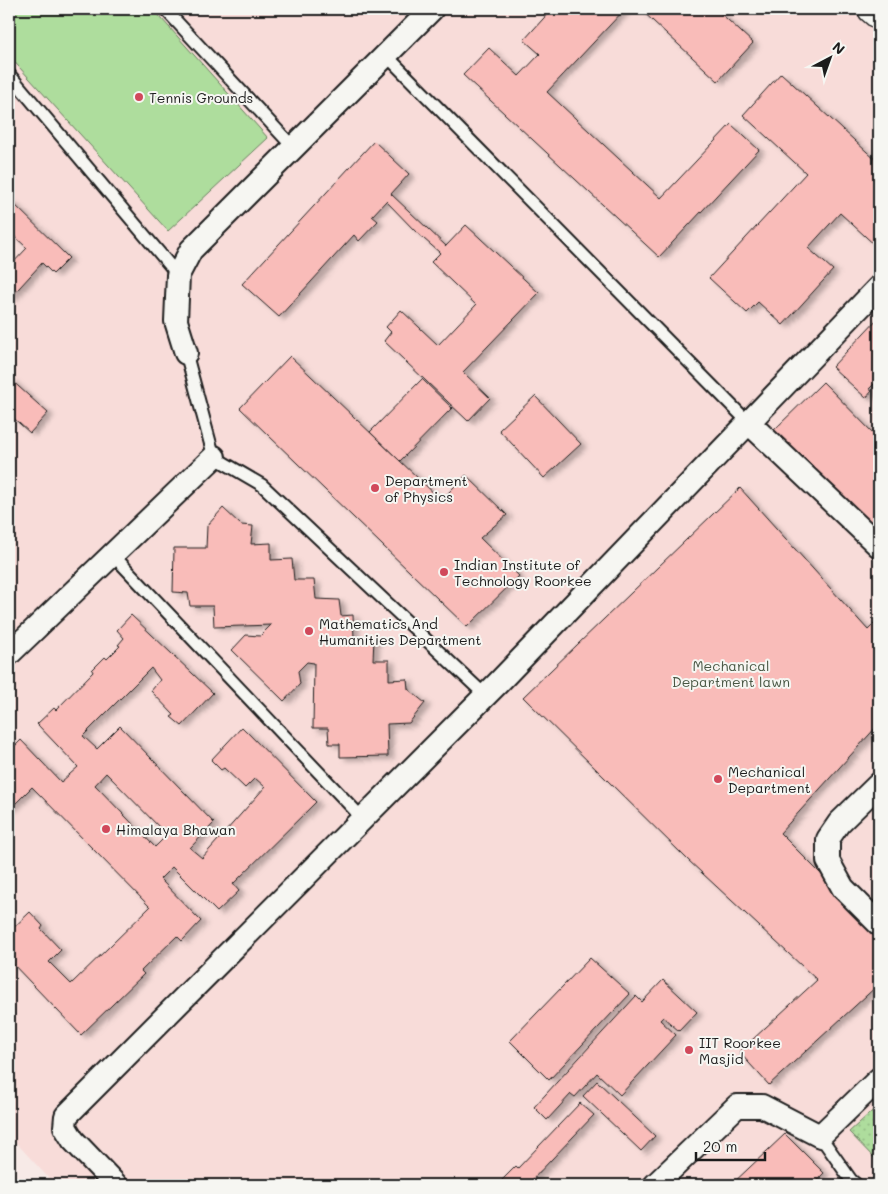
<svg xmlns="http://www.w3.org/2000/svg" width="888" height="1194" viewBox="0 0 888 1194" font-family="Mali,sans-serif">
<style>
.built{fill:#f8dcd9}
.grass{fill:url(#grass-dots);stroke:#657c5c}
.pitch{fill:#aedd9d;stroke:#657c5c}
.building{fill:#f9bcb9;stroke:#1c1c1c;fill-rule:evenodd;filter:url(#shadow)}
.lines{fill:none;stroke-linecap:round;stroke-linejoin:round}
.lane-casing{stroke:#1c1c1c;stroke-width:15}
.street-casing{stroke:#1c1c1c;stroke-width:26}
.secondary-casing{stroke:#1c1c1c;stroke-width:31}
.lane{stroke:#f6f6f2;stroke-width:11}
.street{stroke:#f6f6f2;stroke-width:22}
.secondary{stroke:#f6f6f2;stroke-width:28}
.poi-dot{fill:#d1495b;stroke:#f6f6f2;stroke-width:2}
.labels{text-anchor:middle;dominant-baseline:central;stroke-width:4;stroke-linejoin:round;paint-order:stroke}
.poi-label{font-size:14px;fill:#1c1c1c;stroke:#f6f6f2;text-anchor:start}
.park-label{font-size:14px;fill:#485643;stroke:#f6f6f2}
</style>
<defs>
<pattern id="grass-dots" width="8" height="8" patternUnits="userSpaceOnUse" patternTransform="scale(1.25)"><rect width="8" height="8" fill="#aedd9d"/><path d="M2 2h.1M6 6h.1" fill="none" stroke="#95bd87" stroke-width="1.8" stroke-linecap="round"/></pattern>
<filter id="shadow"><feDropShadow dx="5.5" dy="3" stdDeviation="2.5" flood-color="#0004"/></filter>
</defs>
<rect width="100%" height="100%" fill="#f7eae7"/>
<filter id="ink" filterUnits="userSpaceOnUse"><feTurbulence type="fractalNoise" baseFrequency=".02" numOctaves="2"/><feDisplacementMap in="SourceGraphic" scale="10" xChannelSelector="R" yChannelSelector="G"/><feConvolveMatrix kernelMatrix="1 2 1 2 8 2 1 2 1" color-interpolation-filters="sRGB"/></filter>
<g filter="url(#ink)">
<!-- built -->
<polygon class="built" points="9,9 879,9 879,1185 55,1185 9,1135"/>
<!-- grass -->
<polygon class="grass" points="879,1105 879,1163 849,1132"/>
<!-- pitch -->
<polygon class="pitch" points="9,9 153,9 268,138 168,231 9,56"/>
<!-- building -->
<g class="building">
<polygon points="552,9 625,9 547,92 661,198 731,124 759,150 659,257 463,75 489,48 519,76 540,54 524,40"/>
<polygon points="640,9 716,9 753,43 718,81"/>
<polygon points="781,73 879,163 879,247 878,248 840,213 808,248 833,270 783,325 758,302 747,313 709,278 806,173 743,115"/>
<polygon points="374,141 409,174 391,194 446,246 466,225 539,293 463,372 490,398 468,421 384,341 391,332 386,327 401,310 438,345 476,305 431,262 440,253 439,252 416,232 386,201 372,216 378,221 359,241 354,235 279,317 242,284"/>
<polygon points="9,199 69,258 53,274 42,263 9,299 9,267 27,248 9,231"/>
<polygon points="879,317 879,384 877,386 874,384 869,389 872,391 866,398 832,367"/>
<polygon points="290,356 441,500 466,475 507,515 480,538 519,576 467,627 240,408"/>
<polygon points="9,378 48,413 30,433 9,414"/>
<polygon points="422,379 452,408 400,461 370,432"/>
<polygon points="823,382 879,439 879,543 771,433"/>
<polygon points="535,396 581,444 544,478 499,430"/>
<polygon points="740,488 868,630 879,619 879,724 780,833 879,932 879,984 769,1085 739,1052 817,980 688,860 523,697"/>
<polygon points="223,508 241,525 253,526 251,544 271,543 271,560 292,559 294,580 314,580 316,599 339,600 341,616 353,615 354,638 374,638 373,660 389,660 389,680 407,679 408,689 425,703 409,723 387,724 388,756 340,757 340,744 329,744 328,728 313,728 314,663 307,662 298,671 300,684 284,701 232,650 246,635 260,636 271,625 214,627 213,606 190,606 188,593 173,592 174,548 206,548 207,526"/>
<path d="M 131,615 L 213,693 L 182,726 L 171,717 L 174,715 L 151,691 L 160,680 L 151,668 L 83,736 L 97,749 L 120,726 L 214,823 L 190,848 L 202,858 L 265,787 L 255,778 L 245,788 L 224,768 L 221,770 L 211,760 L 242,727 L 316,802 L 233,884 L 239,891 L 217,912 L 172,867 L 160,879 L 201,921 L 182,941 L 177,936 L 141,971 L 144,974 L 81,1035 L 9,960 L 9,932 L 30,912 L 43,926 L 41,929 L 61,950 L 49,962 L 71,984 L 150,907 L 32,787 L 9,810 L 9,752 L 21,740 L 61,782 L 78,767 L 37,724 L 54,708 L 56,710 L 93,672 L 92,670 L 105,657 L 107,659 L 120,646 L 118,645 L 124,638 L 117,630 ZM 106,773 L 167,835 L 155,847 L 95,785 Z"/>
<polygon points="590,958 630,994 549,1080 510,1041"/>
<polygon points="663,980 697,1012 679,1031 663,1017 660,1020 676,1035 620,1095 597,1073 575,1097 571,1094 547,1120 534,1107 636,996 642,1002"/>
<polygon points="597,1081 655,1136 641,1151 583,1096"/>
<polygon points="580,1103 594,1115 531,1181 535,1185 505,1185 501,1181 516,1166 518,1168"/>
<polygon points="785,1134 824,1173 818,1179 824,1185 731,1185"/>
</g>
<g class="lines">
<defs>
<g id="lane">
<polyline points="165,9 293,147"/>
<polyline points="385,54 749,423"/>
<polyline points="9,74 178,275"/>
<polyline points="186,353 214,457 262,485 486,696"/>
<polyline points="113,555 363,819"/>
<polyline points="820,1136 851,1180 857,1185"/>
</g>
<g id="street">
<polyline points="186,353 176,321 178,275 191,250 432,9"/>
<polyline points="749,423 879,546"/>
<polyline points="9,654 214,457"/>
<polyline points="879,784 839,823 828,839 828,861 843,888 879,924"/>
<polyline points="116,1185 73,1140 65,1127 66,1116 498,683 879,287"/>
<polyline points="655,1185 737,1106 762,1106 820,1136 879,1079"/>
</g>
<polyline id="secondary" points="872,9 879,15"/>
</defs>
<!-- lane casing -->
<use href="#lane" class="lane-casing"/>
<!-- street casing -->
<use href="#street" class="street-casing"/>
<!-- secondary casing -->
<use href="#secondary" class="secondary-casing"/>
<!-- lane -->
<use href="#lane" class="lane"/>
<!-- street -->
<use href="#street" class="street"/>
<!-- secondary -->
<use href="#secondary" class="secondary"/>
</g>
</g>
<!-- markers -->
<g class="poi-dot">
<circle cx="139" cy="97" r="5"/>
<circle cx="375" cy="488" r="5"/>
<circle cx="444" cy="572" r="5"/>
<circle cx="309" cy="631" r="5"/>
<circle cx="718" cy="779" r="5"/>
<circle cx="106" cy="829" r="5"/>
<circle cx="689" cy="1050" r="5"/>
</g>
<g class="labels">
<!-- poi labels -->
<g class="poi-label">
<text x="149" y="97">Tennis Grounds</text>
<text x="385" y="480">Department<tspan x="385" dy="16">of Physics</tspan></text>
<text x="454" y="564">Indian Institute of<tspan x="454" dy="16">Technology Roorkee</tspan></text>
<text x="319" y="623">Mathematics And<tspan x="319" dy="16">Humanities Department</tspan></text>
<text x="728" y="771">Mechanical<tspan x="728" dy="16">Department</tspan></text>
<text x="116" y="829">Himalaya Bhawan</text>
<text x="699" y="1042">IIT Roorkee<tspan x="699" dy="16">Masjid</tspan></text>
</g>
<!-- park labels -->
<g class="park-label">
<text x="731" y="665">Mechanical<tspan x="731" dy="16">Department lawn</tspan></text>
</g>
</g>
<!-- margin -->
<rect width="888" height="1194" fill="none" stroke="#f6f6f2" stroke-width="30"/>
<rect x="15" y="15" width="858" height="1164" fill="none" stroke="#1c1c1c" stroke-width="2" filter="url(#ink)"/>
<!-- north arrow -->
<g transform="translate(830 58) rotate(41)" stroke="#f6f6f2" stroke-width="4" paint-order="stroke">
<path d="M0-4L9 19L0 12L-9 19Z" fill="#1c1c1c"/>
<text y="-8" font-size="14" font-weight="bold" text-anchor="middle" fill="#1c1c1c">N</text>
</g>
<!-- scale -->
<path d="M696 1152v8h69v-8" fill="none" stroke="#1c1c1c" stroke-width="2.5"/>
<text x="703" y="1152" font-size="15" fill="#1c1c1c" stroke="#f6f6f2" stroke-width="4" paint-order="stroke">20 m</text>
</svg>
